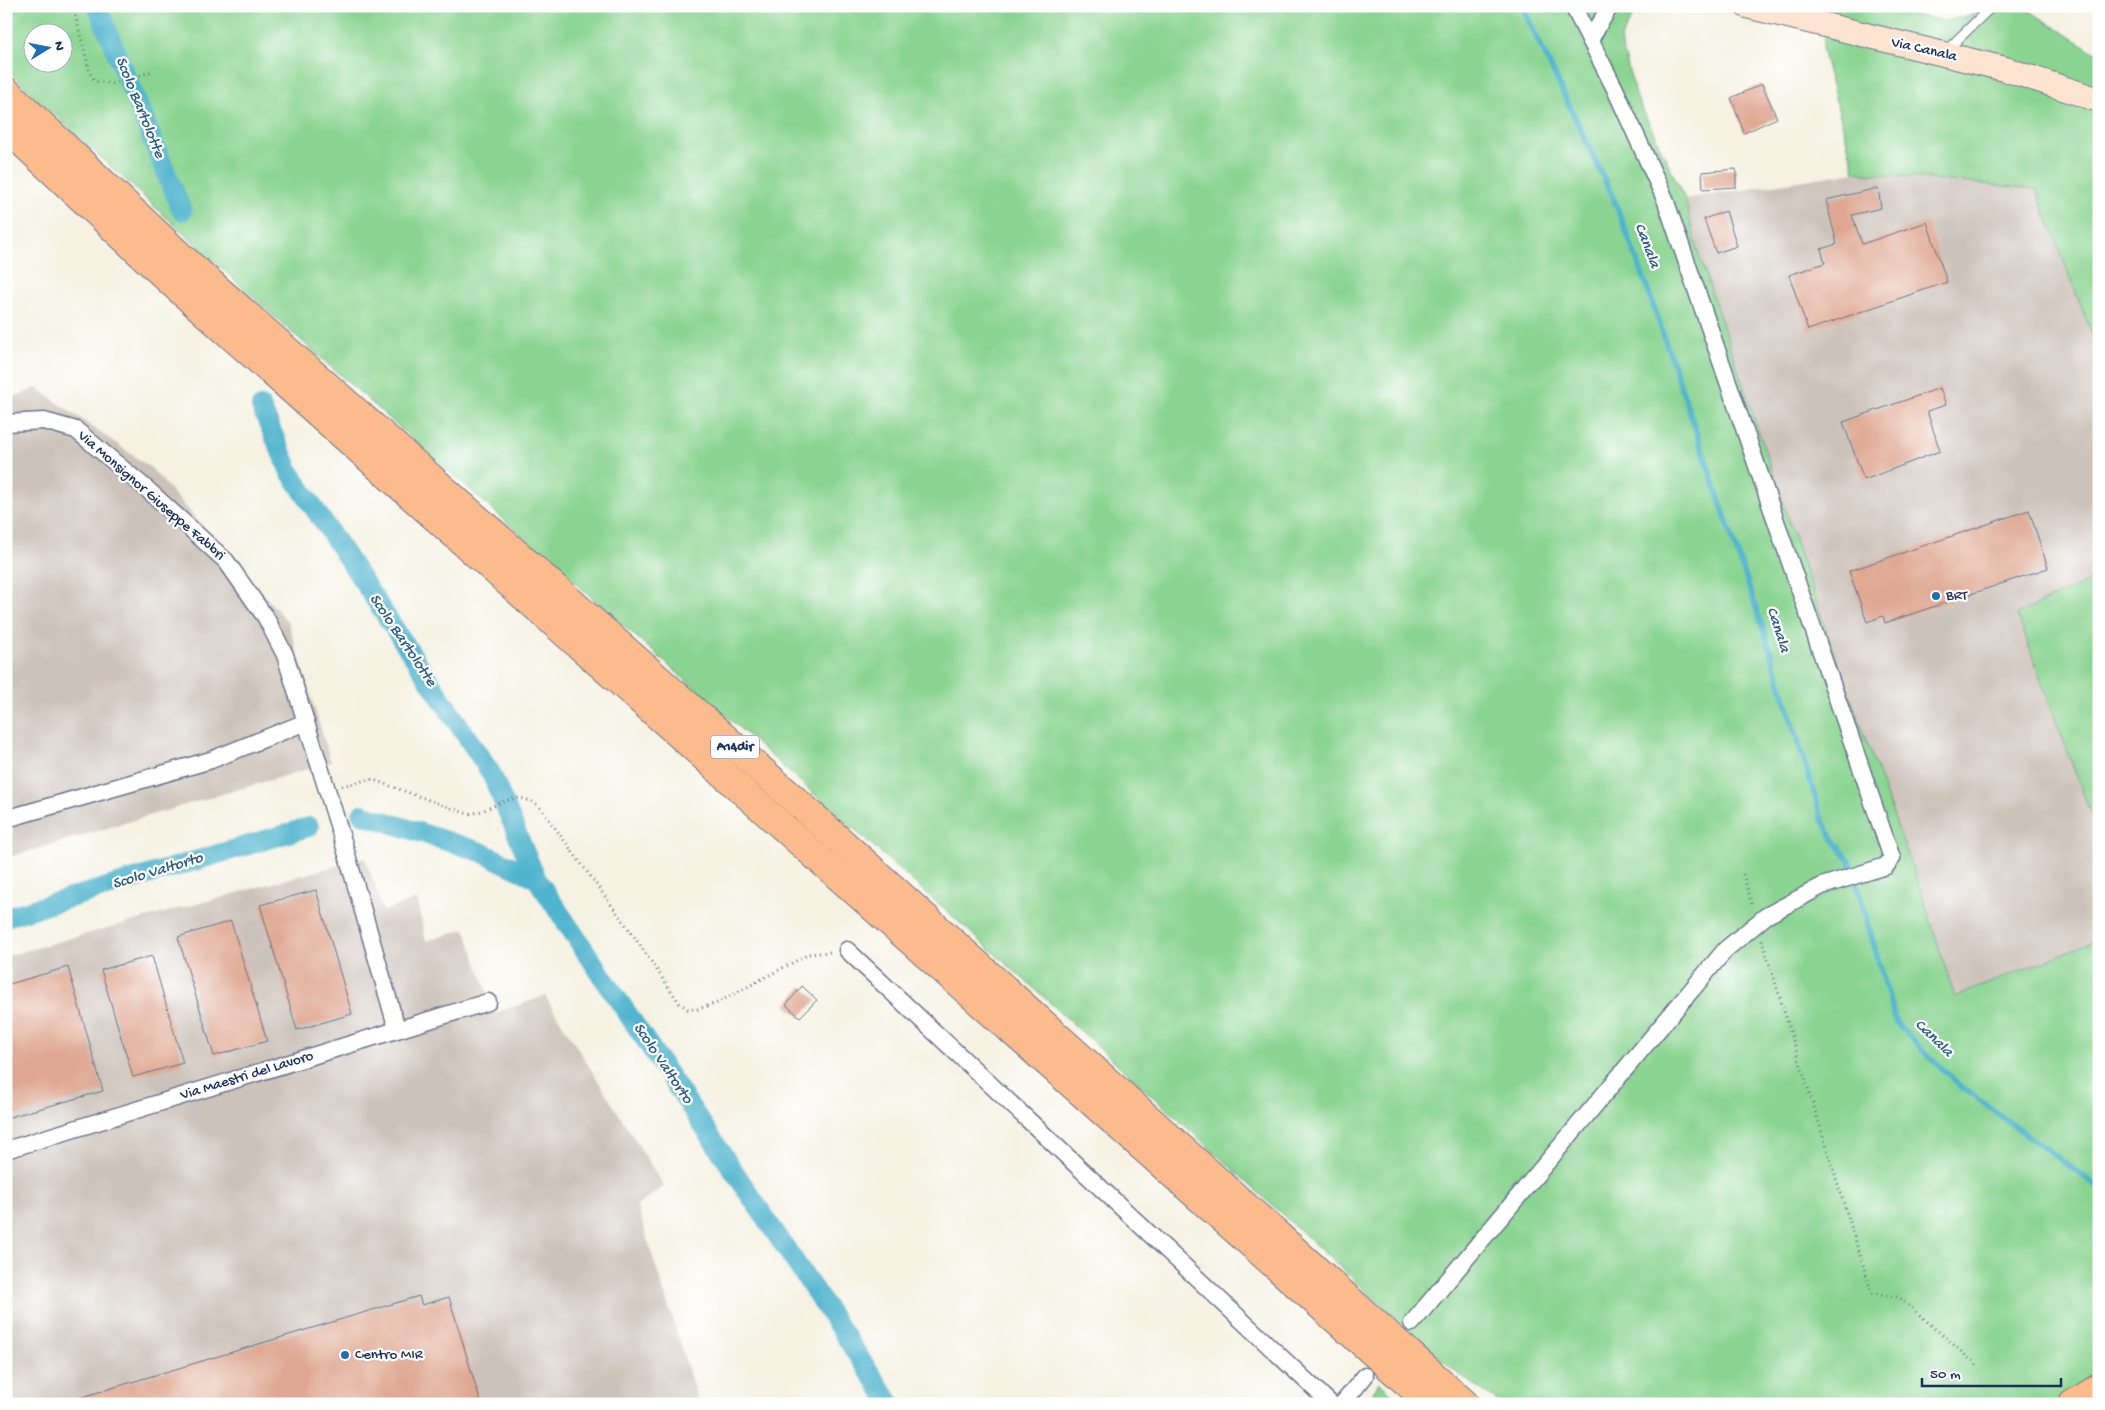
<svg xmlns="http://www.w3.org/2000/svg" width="2105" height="1410" viewBox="0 0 2105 1410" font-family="'Gochi Hand',sans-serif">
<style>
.industrial{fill:#ccc2b9}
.green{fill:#8ad491;stroke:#528278;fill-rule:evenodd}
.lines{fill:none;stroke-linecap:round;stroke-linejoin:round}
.stream{stroke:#4fb4ce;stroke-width:5.5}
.canal{stroke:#4fb4ce;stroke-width:20}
.building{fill:#dfa791}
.lane-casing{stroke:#67738c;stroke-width:11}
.street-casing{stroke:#67738c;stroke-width:19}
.secondary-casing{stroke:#67738c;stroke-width:26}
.highway-casing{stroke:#67738c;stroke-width:30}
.path{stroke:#67738c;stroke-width:3;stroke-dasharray:1 4;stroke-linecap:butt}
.lane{stroke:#fff;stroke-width:9}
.street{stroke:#fff;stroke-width:16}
.secondary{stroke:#fde4d1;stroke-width:24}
.highway{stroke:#fbbb8d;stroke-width:28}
.poi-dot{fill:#1f6fb2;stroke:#fff;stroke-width:2}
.labels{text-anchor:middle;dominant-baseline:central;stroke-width:4.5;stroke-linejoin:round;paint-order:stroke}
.shield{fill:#fff;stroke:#5f6d8e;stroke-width:1}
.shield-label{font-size:14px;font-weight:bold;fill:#1b2f5e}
.street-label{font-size:15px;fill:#1b2f5e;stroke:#fff}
.poi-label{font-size:15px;fill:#1b2f5e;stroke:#fff;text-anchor:start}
.water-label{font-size:16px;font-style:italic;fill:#2d5e85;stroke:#fff}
</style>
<rect width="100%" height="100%" fill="#fff"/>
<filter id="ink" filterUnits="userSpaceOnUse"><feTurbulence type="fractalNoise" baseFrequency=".02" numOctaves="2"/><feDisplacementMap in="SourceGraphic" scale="10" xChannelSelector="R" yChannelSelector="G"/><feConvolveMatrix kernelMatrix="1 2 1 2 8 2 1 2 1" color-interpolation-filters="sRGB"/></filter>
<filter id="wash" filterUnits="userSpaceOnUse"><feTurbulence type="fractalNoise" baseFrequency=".0096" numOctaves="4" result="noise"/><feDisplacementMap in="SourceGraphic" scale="20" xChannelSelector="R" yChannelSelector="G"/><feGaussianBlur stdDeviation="1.12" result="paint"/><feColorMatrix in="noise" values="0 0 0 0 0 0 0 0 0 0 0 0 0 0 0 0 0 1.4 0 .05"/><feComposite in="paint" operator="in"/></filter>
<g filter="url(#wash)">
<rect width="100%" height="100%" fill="#f5f2e2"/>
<!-- industrial -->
<g class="industrial">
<polygon points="1855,172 2036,189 2099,353 2099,577 2017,614 2099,837 2099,939 1955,997 1922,894 1827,633 1698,252 1685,199"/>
<polygon points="37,388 151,468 288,622 331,762 6,858 6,400"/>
<polygon points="365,858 384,911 417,899 426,941 465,929 495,1013 545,996 664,1186 637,1206 699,1404 6,1404 6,956"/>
</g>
<!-- green -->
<g class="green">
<path d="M 6,6 L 1638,6 L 1620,40 L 1637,98 L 1685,199 L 1698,252 L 1827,633 L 1922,894 L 1955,997 L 2099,939 L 2099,1371 L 2054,1404 L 1502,1404 L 1453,1370 L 1036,990 L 278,320 L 35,97 L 6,68 ZM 32,32 L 62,32 L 62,62 L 32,62 Z"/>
<polygon points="1830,6 1870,6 1945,21 2010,6 2022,6 2099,55 2099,353 2036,189 1855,172 1822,49"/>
<polygon points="2099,577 2099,837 2017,614"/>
<polygon points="1379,1382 1402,1404 1367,1404"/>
</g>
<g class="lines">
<!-- stream -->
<polyline class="stream" points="1522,6 1615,202 1645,281 1766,637 1822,819 1833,839 1850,861 1896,1022 1922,1050 1963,1088 2099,1188"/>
<!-- canal -->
<g class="canal">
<polyline points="97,6 182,211"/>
<polyline points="261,407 290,472 491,773 536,878"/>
<polyline points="362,814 481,852 536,878 891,1404"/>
<polyline points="6,917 309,827"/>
</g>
</g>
<g id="blocks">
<!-- building -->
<g class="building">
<polygon points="1762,84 1777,118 1744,133 1731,98"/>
<polygon points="1736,169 1736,187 1703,189 1702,172"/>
<polygon points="1878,188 1881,208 1852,215 1862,244 1927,222 1947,282 1808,330 1789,275 1825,263 1821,249 1837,244 1826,200"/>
<polygon points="1726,211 1737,246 1716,253 1704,219"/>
<polygon points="1940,388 1946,405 1927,411 1940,451 1864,480 1843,422"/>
<polygon points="2029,510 2048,568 1885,623 1883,616 1867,622 1849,571"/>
<polygon points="316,890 352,1014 297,1030 260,905"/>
<polygon points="231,921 267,1041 214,1056 178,937"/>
<polygon points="152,956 183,1063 133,1077 101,970"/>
<polygon points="68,967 103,1091 6,1118 6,985"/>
<polygon points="802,986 817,1000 800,1017 786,1005"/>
<polygon points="419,1296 422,1305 449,1297 481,1404 73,1404 72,1400"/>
</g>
</g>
</g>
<g filter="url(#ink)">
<use href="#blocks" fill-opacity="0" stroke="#67738c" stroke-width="1"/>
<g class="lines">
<defs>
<polyline id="lane" points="1946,51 1992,6"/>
<g id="street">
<polyline points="1590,40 1610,6"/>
<polyline points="6,423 44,421 76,430 148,490 226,561 266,618 285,655 343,841 397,1029"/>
<polyline points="6,819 211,760 306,722"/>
<polyline points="847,950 1331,1404"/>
<polyline points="6,1150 488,1002"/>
<polyline points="1412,1323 1726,949 1766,916 1822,886 1886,866 1892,858 1665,199 1615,89 1573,6"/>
<polyline points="1342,1404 1365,1376"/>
</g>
<polyline id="secondary" points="1747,6 2005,69 2099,100"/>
<g id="highway">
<polyline points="6,91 178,254 804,808 1465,1404"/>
<polyline points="6,127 171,282 1431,1404"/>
<polyline points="2073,1404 2099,1388"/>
</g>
</defs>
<!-- lane casing -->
<use href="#lane" class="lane-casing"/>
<!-- street casing -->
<use href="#street" class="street-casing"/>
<!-- secondary casing -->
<use href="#secondary" class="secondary-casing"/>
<!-- highway casing -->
<use href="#highway" class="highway-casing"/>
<!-- path -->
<g class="path">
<polyline points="73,6 90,73 95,81 113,84 153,71"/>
<path d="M 342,786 L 371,779 L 468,814 C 497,811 511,786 539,806 L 631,932 L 680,1004 L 688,1009 L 698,1009 L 717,1003 L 809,954 L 831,952"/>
<polyline points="1743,874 1752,905"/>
<polyline points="1762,940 1872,1294 1899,1297 1979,1367"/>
</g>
<!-- lane -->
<use href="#lane" class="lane"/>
<!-- street -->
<use href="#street" class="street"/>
<!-- secondary -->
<use href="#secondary" class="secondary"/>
<!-- highway -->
<use href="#highway" class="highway"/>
</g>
</g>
<!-- markers -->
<g class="poi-dot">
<circle cx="1936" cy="596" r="5"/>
<circle cx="345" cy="1355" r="5"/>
</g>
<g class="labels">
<!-- shield labels -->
<rect class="shield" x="711" y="735.5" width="48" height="23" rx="4"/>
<g class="shield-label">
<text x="735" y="747">A14dir</text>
</g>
<!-- street labels -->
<g class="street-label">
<text transform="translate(1924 50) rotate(13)">Via Canala</text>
<text transform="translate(151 496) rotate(41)">Via Monsignor Giuseppe Fabbri</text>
<text transform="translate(247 1076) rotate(-17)">Via Maestri del Lavoro</text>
</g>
<!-- poi labels -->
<g class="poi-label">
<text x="1946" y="596">BRT</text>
<text x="355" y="1355">Centro MIR</text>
</g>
<!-- water labels -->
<g class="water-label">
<text transform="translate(139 108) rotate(68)">Scolo Bartolotte</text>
<text transform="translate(1646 246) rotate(69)">Canala</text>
<text transform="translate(1777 630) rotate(72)">Canala</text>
<text transform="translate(402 641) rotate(56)">Scolo Bartolotte</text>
<text transform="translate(158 872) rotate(-17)">Scolo Valtorto</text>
<text transform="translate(1933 1039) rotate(44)">Canala</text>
<text transform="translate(662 1064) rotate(56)">Scolo Valtorto</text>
</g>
</g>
<!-- margin -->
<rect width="2105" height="1410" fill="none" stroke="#fff" stroke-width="25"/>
<!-- north arrow -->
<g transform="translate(48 48) rotate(80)"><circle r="24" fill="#ffffff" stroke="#a4acbf"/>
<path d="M0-4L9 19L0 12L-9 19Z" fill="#1f6fb2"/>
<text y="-8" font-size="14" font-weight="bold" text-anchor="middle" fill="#1b2f5e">N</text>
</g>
<!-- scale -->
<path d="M1922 1378v8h139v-8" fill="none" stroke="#1b2f5e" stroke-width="2.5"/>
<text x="1930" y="1378" font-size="15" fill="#1b2f5e" stroke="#ffffff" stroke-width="4" paint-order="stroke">50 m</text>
</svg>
